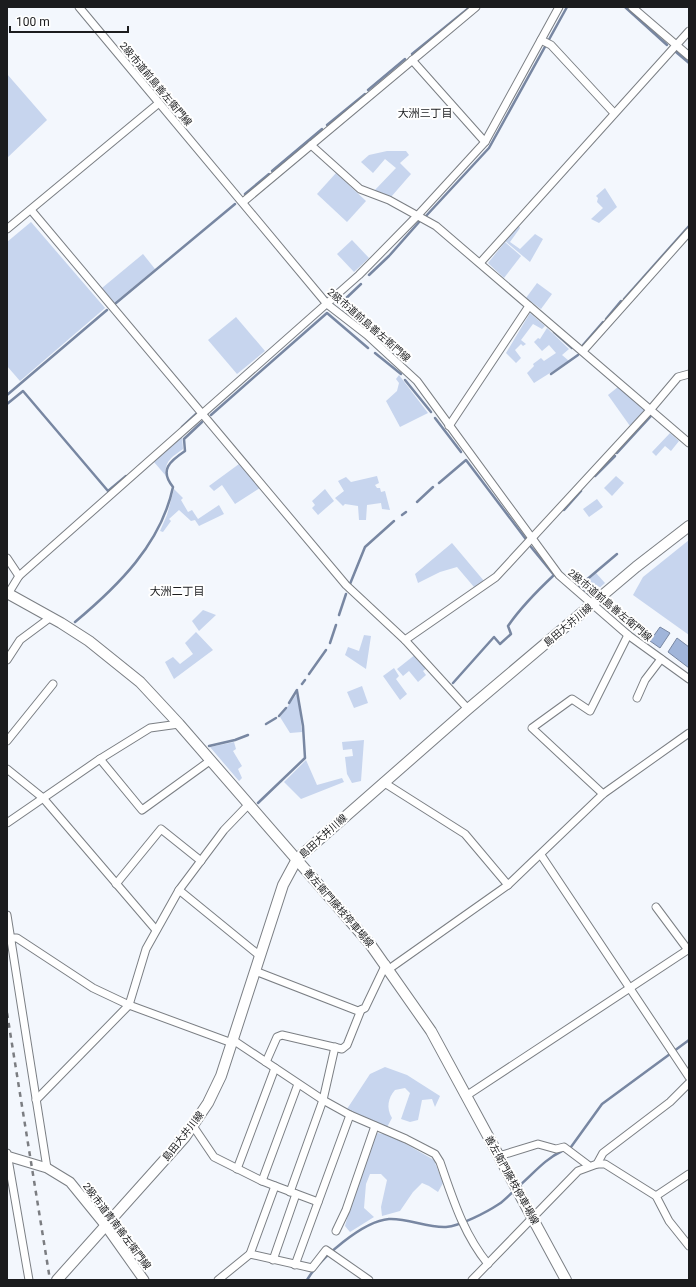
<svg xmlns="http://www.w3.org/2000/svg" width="696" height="1287" viewBox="0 0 696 1287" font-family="Roboto,'Noto Sans JP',sans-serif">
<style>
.green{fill:#c7d5ee}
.water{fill:#a0b5da;stroke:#7887a2}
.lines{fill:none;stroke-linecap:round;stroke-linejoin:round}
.stream{stroke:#7887a2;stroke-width:2.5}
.minor-casing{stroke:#7b7f84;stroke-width:9}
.tertiary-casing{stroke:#7b7f84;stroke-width:11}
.secondary-casing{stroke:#7b7f84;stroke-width:12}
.minor{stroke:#fff;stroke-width:7}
.tertiary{stroke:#fff;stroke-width:9}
.secondary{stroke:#fff;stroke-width:10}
.rail{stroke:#7b7d81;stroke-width:2.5;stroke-dasharray:5 5;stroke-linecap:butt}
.labels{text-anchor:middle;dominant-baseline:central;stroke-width:4;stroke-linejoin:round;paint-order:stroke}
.street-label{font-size:10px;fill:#1b1c1e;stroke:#fff}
.neighbourhood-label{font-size:11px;fill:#1b1c1e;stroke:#fff}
</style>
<rect width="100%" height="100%" fill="#f3f7fd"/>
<!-- green -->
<g class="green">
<polygon points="7,74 47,120 7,158"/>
<polygon points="387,151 406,151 409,155 400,163 411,174 391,197 374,191 396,168 385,159 373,173 361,162 369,155"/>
<polygon points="336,173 366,201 347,222 317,194"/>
<polygon points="605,188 617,207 599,223 591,219 603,208 597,202 598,198 596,196"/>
<polygon points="31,222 105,308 20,381 7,366 7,242"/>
<polygon points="519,226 520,228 510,242 520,249 535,234 543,239 530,262 505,241"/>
<polygon points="352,240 369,258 354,272 337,254"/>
<polygon points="505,242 521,256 504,278 488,263"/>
<polygon points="143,254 155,269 114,303 102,288"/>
<polygon points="537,283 552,294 541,309 526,298"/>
<polygon points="530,313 545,326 542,329 533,324 521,340 526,344 523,346 521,344 515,350 521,358 516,363 506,353"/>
<polygon points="236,317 265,351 237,374 208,340"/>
<polygon points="547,328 569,349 562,355 569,361 534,383 527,373 534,366 533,364 541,358 544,361 556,353 549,345 542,351 534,342 538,338 540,339"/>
<polygon points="399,375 428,413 400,427 386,401 397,391 399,383 396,379"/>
<polygon points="618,387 646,411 630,426 608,395"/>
<polygon points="670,433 679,441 671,451 665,446 656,456 652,452"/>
<path d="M 182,436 L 183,449 C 172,457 164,461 166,476 L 154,462 Z"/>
<polygon points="239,464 260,488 235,504 222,485 214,491 209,486"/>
<polygon points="377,476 379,483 375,485 377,488 380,488 381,492 385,491 390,510 382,509 381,503 367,505 366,520 359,520 358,506 345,504 343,506 335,498 344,491 338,481 346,477 351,482"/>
<polygon points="616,476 624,483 612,496 604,488"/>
<polygon points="174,489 183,498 181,500 188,512 192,510 198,519 219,505 224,514 199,526 195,520 191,521 179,510 169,519 171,521 163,532 160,531 167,515"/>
<polygon points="325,489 334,501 318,515 312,508 315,505 312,501"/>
<polygon points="597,499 603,507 589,517 583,509"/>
<polygon points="689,540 689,635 633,595 643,577"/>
<polygon points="452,543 484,581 474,587 457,567 440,572 418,583 415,574"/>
<polygon points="596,573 605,583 589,597 579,588"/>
<polygon points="203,610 216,615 199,631 192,621"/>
<polygon points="196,632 213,650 174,679 165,662 173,657 180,664 193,654 185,643"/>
<polygon points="364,635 371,636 366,669 345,655 348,647 359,651"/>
<polygon points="416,654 427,668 423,671 426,675 418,682 409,671 403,676 397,669"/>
<polygon points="394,668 399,676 396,679 407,694 400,700 383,676"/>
<polygon points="362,686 368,703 354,708 347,692"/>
<polygon points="296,695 298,696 302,732 290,733 280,717"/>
<polygon points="364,740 361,781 352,783 347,774 345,757 353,756 352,749 343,750 342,742"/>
<polygon points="234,742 236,749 233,751 242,766 238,769 242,778 239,781 210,747"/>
<polygon points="306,760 317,785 342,778 344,782 301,799 284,782"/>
<path d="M 385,1067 L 407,1075 L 440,1096 L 435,1107 L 432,1099 L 422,1100 L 418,1120 L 410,1122 L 401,1119 L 410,1093 L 405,1088 L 395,1090 C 388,1098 386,1108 392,1118 L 386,1129 L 347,1109 L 370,1074 Z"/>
<polygon points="377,1133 390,1135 434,1160 443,1183 438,1192 429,1186 422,1183 413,1192 400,1211 382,1216 381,1207 387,1180 381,1174 370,1174 366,1184 364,1208 374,1217 350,1232 345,1226 351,1204"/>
</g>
<!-- water -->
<g class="water">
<polygon points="660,627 670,633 660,648 650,641"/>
<polygon points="677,638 689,647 689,668 668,652"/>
</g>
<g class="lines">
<!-- stream -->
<g class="stream">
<polyline points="625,7 667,45"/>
<polyline points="676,52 689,63"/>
<polyline points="412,54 470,7"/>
<polyline points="368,90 405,59"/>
<polyline points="327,125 365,94"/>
<polyline points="272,171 322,129"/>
<polyline points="245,194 269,174"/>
<polyline points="426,216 489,148 567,7"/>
<polyline points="369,275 389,256 420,221"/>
<polyline points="624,299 689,226"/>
<polyline points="116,303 235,204"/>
<polyline points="340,304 361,284"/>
<polyline points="606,319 621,301"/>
<polyline points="554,332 572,348"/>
<polyline points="583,345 603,322"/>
<polyline points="375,353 401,374"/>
<polyline points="551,374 578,355"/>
<polyline points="405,380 431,412"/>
<polyline points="7,395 107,310"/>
<polyline points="7,404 23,391 108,491 126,476"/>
<polyline points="211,415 327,313 368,348"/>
<polyline points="435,418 461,452"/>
<polyline points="182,427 196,414"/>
<polyline points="617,453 651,416"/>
<polyline points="595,476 615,456"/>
<polyline points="439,483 466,460 525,538"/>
<polyline points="417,502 433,487"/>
<polyline points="564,510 581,491"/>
<polyline points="402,515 406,512"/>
<polyline points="350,584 365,547 394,521"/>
<polyline points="578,587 617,554"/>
<polyline points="339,615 346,594"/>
<path d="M 75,622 C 118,586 161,544 173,487 C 159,470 170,461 185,451 L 184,439 L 202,422"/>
<polyline points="330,643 336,625"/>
<polyline points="309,674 326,650"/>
<path d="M 453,683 L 494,637 L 500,644 L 511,634 L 508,626 C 521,607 537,591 554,575 L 531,547"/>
<polyline points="302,684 305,680"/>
<polyline points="289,703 297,690"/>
<polyline points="279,716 286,708"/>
<polyline points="266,724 276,718"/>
<polyline points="209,746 235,740 248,735"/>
<polyline points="258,803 305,758 303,726 297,691"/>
<polyline points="567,1149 571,1147 602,1104 689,1040"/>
<path d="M 519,1186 C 533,1174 545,1159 562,1151"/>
<path d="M 307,1280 C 320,1258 363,1221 389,1219 C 408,1218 427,1228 446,1227 C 460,1226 487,1212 499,1204 C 505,1200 510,1194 515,1190"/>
</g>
<defs>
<g id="minor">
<polyline points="79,7 327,304 367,335 417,381 559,575 628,635 689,679"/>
<polyline points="632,7 689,56"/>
<polyline points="541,40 551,45 614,113"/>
<polyline points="412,60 485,142"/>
<polyline points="311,145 360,189 389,200 436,226 689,443"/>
<polyline points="243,202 476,7"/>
<polyline points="31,210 346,585 405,640 468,709"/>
<polyline points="7,229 159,103"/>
<polyline points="480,263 689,31"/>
<polyline points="583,351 689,232"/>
<polyline points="449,426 529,306"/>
<polyline points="7,558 19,576"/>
<polyline points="8,594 19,576 359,275 418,215 485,142 559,7"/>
<polyline points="405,640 496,577 651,409 678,377 689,374"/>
<polyline points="7,660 20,640 51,617"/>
<polyline points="637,698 645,680 661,659"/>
<polyline points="7,741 53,684"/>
<polyline points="100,759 142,810 211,760"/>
<polyline points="7,769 43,798 156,930"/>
<polyline points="383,782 465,834 508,885"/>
<polyline points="603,794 532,728 572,699 590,711 628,635"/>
<polyline points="7,823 100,759 150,728 179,724"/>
<polyline points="541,855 689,1077"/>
<polyline points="116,884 161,829 201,861"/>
<polyline points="179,890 260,956"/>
<polyline points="656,907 688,950"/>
<polyline points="7,915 47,1168"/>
<polyline points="11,938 17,938 93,988 129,1005 232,1043"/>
<polyline points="389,969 508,885 603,794 689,733"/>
<polyline points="255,971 358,1011 365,1008 386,964"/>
<path d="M 233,1040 L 323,1100 L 350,1115 L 406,1139 L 435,1154 L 440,1162 C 453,1199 463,1233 488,1264"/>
<polyline points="266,1062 277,1037 282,1035 342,1049 347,1045 361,1010"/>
<polyline points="466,1096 689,949"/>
<polyline points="36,1100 129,1005 146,949 179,890 224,830 249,804"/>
<polyline points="193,1126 214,1157 262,1181 318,1202"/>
<polyline points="7,1153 29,1280"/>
<polyline points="499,1156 538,1144 556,1149 564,1147 588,1165"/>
<polyline points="597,1164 605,1164 656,1196 669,1221 689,1246"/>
<polyline points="237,1169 275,1068"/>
<polyline points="262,1181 298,1084"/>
<polyline points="290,1192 323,1100 335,1047"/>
<polyline points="656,1196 689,1174"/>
<polyline points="336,1231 346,1210 375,1126"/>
<polyline points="250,1254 275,1186"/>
<polyline points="273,1260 296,1194"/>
<polyline points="295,1265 350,1115"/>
<polyline points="218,1280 250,1254 312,1268 326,1250 369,1280"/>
<polyline points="472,1280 578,1171 597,1164 603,1153 670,1102 689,1083"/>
</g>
<polyline id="tertiary" points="7,1156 47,1168 70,1182 105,1225 144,1280"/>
<g id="secondary">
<polyline points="7,593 61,623 89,641 140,682 179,724 370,944 431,1031 566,1280"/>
<polyline points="57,1280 185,1137 208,1103 221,1076 283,885 297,859 468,709 636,567 689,526"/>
</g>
</defs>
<!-- minor casing -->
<use href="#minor" class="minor-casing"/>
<!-- tertiary casing -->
<use href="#tertiary" class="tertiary-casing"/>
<!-- secondary casing -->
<use href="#secondary" class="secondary-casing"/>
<!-- minor -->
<use href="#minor" class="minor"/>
<!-- tertiary -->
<use href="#tertiary" class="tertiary"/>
<!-- secondary -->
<use href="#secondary" class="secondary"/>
<!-- rail -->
<polyline class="rail" points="7,1013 50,1280"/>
</g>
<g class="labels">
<!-- street labels -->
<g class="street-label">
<text transform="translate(156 84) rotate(50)">2級市道前島善左衛門線</text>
<text transform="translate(369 325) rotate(41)">2級市道前島善左衛門線</text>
<text transform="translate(610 605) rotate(40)">2級市道前島善左衛門線</text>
<text transform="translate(568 625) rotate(-40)">島田大井川線</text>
<text transform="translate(323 836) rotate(-42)">島田大井川線</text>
<text transform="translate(339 908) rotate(49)">善左衛門藤枝停車場線</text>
<text transform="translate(183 1136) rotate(-52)">島田大井川線</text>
<text transform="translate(512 1180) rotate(61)">善左衛門藤枝停車場線</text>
<text transform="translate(117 1226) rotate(53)">2級市道青南善左衛門線</text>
</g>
<!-- neighbourhood labels -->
<g class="neighbourhood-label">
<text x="425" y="113">大洲三丁目</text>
<text x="177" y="591">大洲二丁目</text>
</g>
</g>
<!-- border -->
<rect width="696" height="1287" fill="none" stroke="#1b1c1e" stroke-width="16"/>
<!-- scale -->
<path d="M10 26v6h118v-6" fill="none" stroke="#1b1c1e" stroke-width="2"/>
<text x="16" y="26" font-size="12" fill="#1b1c1e" stroke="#ffffff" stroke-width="3" paint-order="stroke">100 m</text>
</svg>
